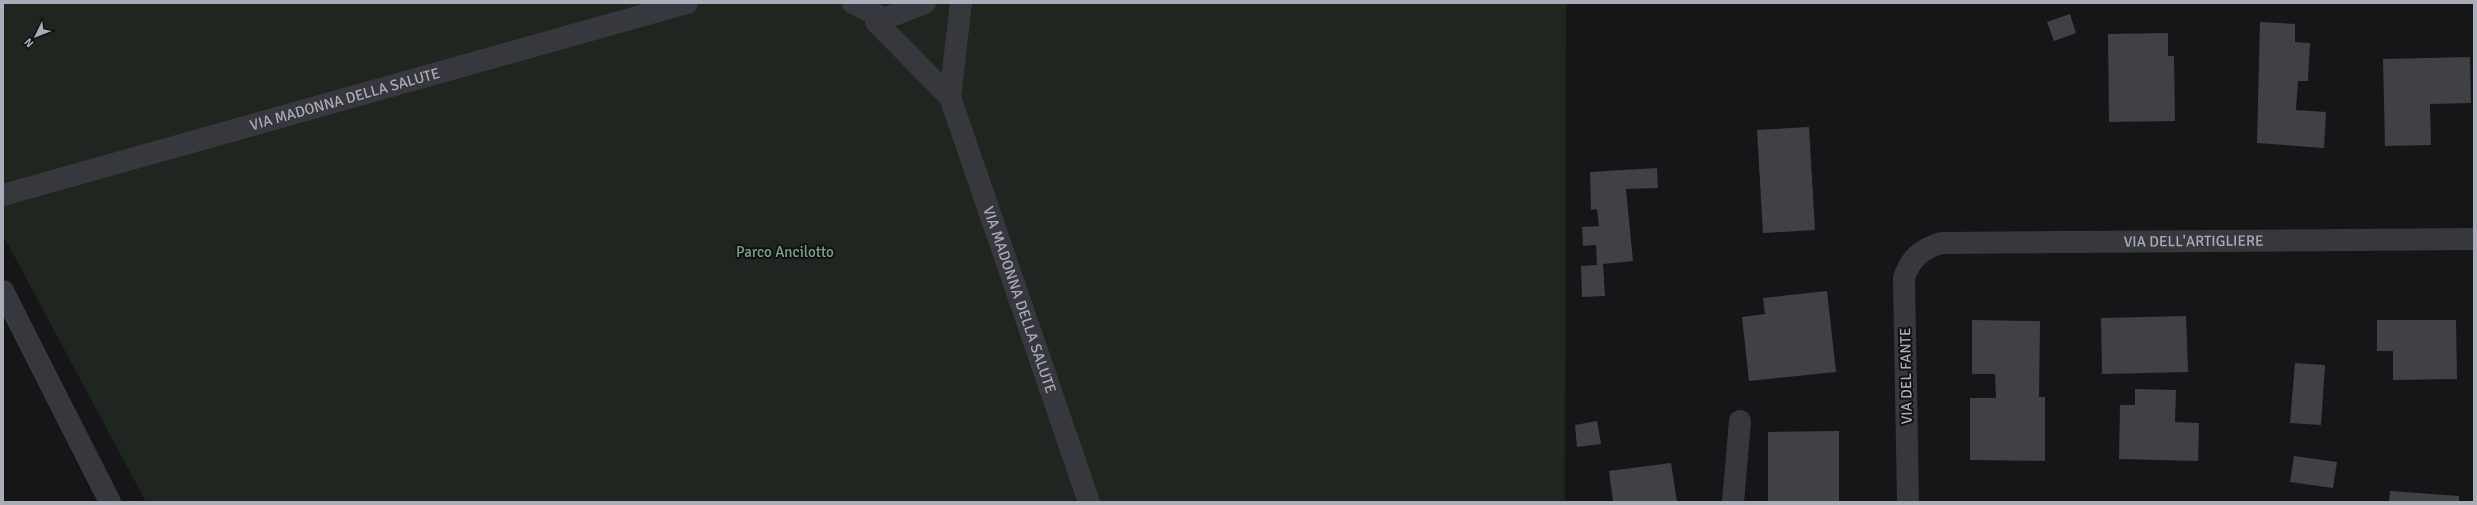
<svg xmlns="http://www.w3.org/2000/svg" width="2477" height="505" viewBox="0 0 2477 505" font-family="Signika,sans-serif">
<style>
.green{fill:#1e261f}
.building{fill:#404145}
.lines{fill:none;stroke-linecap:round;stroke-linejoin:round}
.minor{stroke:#37383d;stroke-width:22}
.labels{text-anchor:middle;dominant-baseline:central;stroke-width:4;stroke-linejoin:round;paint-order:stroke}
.street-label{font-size:15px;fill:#a8adb8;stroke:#111113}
.park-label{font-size:15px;fill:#7fa381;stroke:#111113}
</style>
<rect width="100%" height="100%" fill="#161618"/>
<!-- green -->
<polygon class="green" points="3,3 1566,3 1565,502 146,502 3,235"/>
<!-- building -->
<g class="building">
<polygon points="2070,14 2076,33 2054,41 2047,22"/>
<polygon points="2260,22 2295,24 2295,42 2310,43 2308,81 2298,81 2296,110 2326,112 2324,148 2257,143"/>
<polygon points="2168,33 2168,56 2174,56 2175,121 2109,122 2108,34"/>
<polygon points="2470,57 2471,103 2430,104 2431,145 2385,146 2383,59"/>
<polygon points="1809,127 1815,230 1763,233 1757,130"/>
<polygon points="1657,168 1658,188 1626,189 1633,261 1603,264 1605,296 1582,297 1581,266 1597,265 1596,245 1583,246 1582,227 1599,226 1597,209 1591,210 1590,172"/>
<polygon points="1827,291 1836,372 1749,381 1742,317 1765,314 1763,298"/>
<polygon points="2186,316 2188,372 2102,374 2101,318"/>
<polygon points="1972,320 2040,321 2039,397 2045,397 2045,461 1970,460 1970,398 1996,398 1995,374 1972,374"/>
<polygon points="2377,320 2456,320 2457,379 2393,380 2393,351 2377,351"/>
<polygon points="2295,363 2325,365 2321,425 2290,423"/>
<polygon points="2135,389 2176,390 2175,422 2199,423 2198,461 2119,459 2120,405 2135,405"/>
<polygon points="1597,421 1601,444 1577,447 1575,425"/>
<polygon points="1839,431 1839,502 1768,502 1768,432"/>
<polygon points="2294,456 2337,462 2333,488 2290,482"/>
<polygon points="1671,463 1677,502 1613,502 1609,471"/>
<polygon points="2390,491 2459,496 2459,502 2389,502"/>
</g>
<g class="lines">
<!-- minor -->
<g class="minor">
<polyline points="853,3 885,19"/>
<polyline points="925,3 876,22 950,97"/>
<path id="s1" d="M 961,3 L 950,97 L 1089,502"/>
<path id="s2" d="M 3,195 L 687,3"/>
<polyline points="3,291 110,502"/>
<polyline points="1733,502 1740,421"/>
<path id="s3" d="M 1908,502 L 1904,278 C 1910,259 1921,249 1941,243 L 2474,239"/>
</g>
</g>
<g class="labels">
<!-- street labels -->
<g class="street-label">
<text stroke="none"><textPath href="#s2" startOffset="355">VIA MADONNA DELLA SALUTE</textPath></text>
<text stroke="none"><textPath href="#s3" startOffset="530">VIA DELL'ARTIGLIERE</textPath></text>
<text stroke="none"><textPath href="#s1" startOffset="309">VIA MADONNA DELLA SALUTE</textPath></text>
<text transform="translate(1906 376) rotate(-91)">VIA DEL FANTE</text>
</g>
<!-- park labels -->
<g class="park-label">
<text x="785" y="252">Parco Ancilotto</text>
</g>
</g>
<!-- border -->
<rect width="2477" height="505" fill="none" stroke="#a8adb8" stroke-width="8"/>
<!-- north arrow -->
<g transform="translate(36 36) rotate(227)" stroke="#111113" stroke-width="3" paint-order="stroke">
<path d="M0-3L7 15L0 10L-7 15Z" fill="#a8adb8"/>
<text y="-6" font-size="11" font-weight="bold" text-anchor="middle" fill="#a8adb8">N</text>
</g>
</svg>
